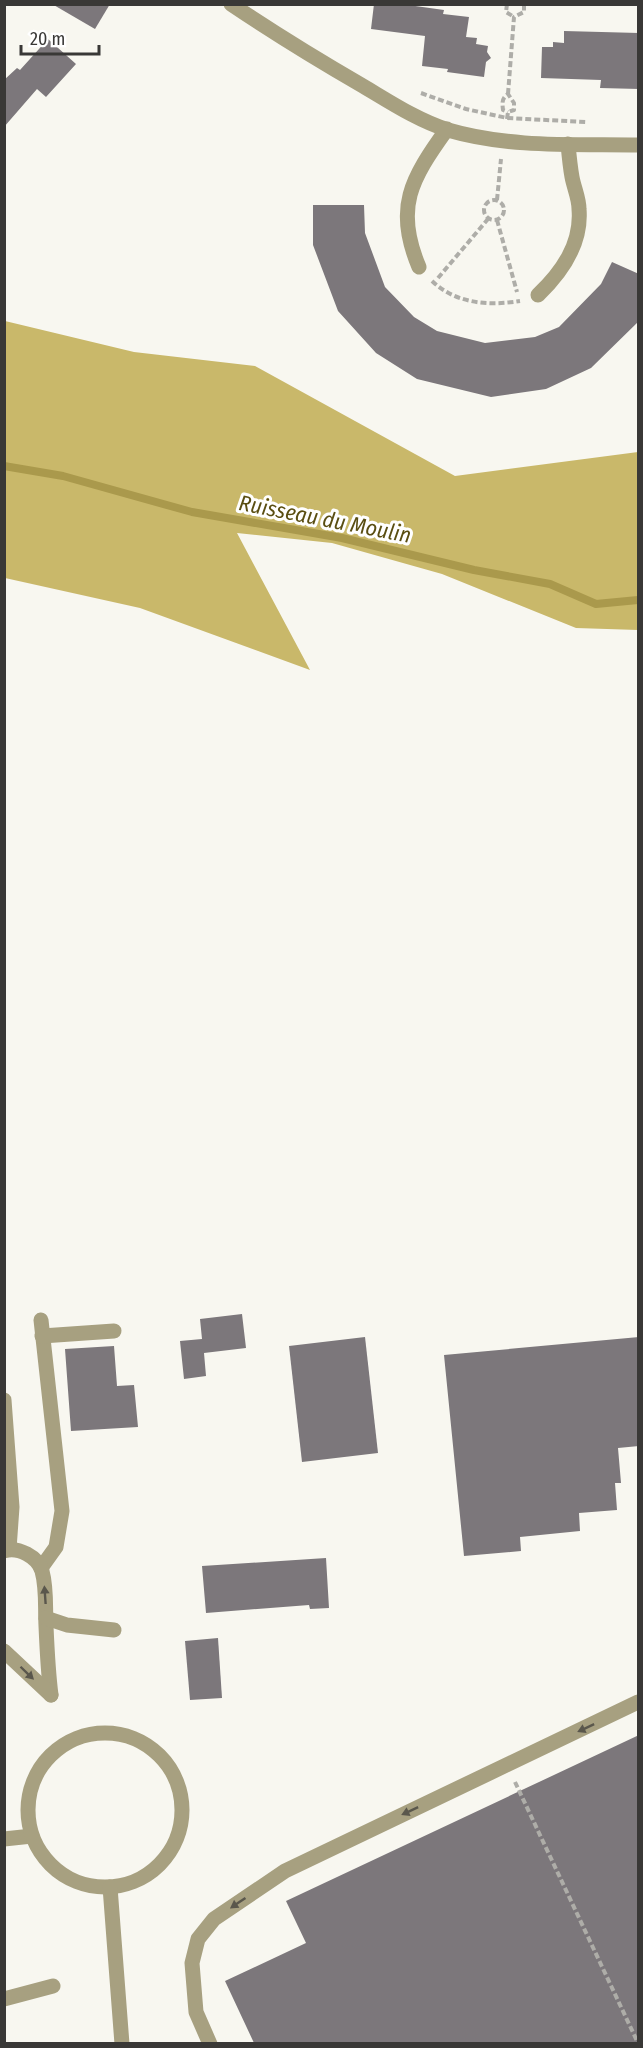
<svg xmlns="http://www.w3.org/2000/svg" width="643" height="2048" viewBox="0 0 643 2048" font-family="'Fira Sans Condensed',sans-serif">
<style>
.forest{fill:#c9b86a}
.lines{fill:none;stroke-linecap:round;stroke-linejoin:round}
.stream{stroke:#aa994c;stroke-width:8}
.building{fill:#7c777b}
.path{stroke:#aeada8;stroke-width:4;stroke-dasharray:6 3;stroke-linecap:butt}
.lane{stroke:#a7a080;stroke-width:15}
.street{stroke:#a7a080;stroke-width:15}
.oneway{fill:#5a574c}
.labels{text-anchor:middle;dominant-baseline:central;stroke-width:6;stroke-linejoin:round;paint-order:stroke}
.water-label{font-size:22px;font-style:italic;fill:#5a4e12;stroke:#fff}
</style>
<rect width="100%" height="100%" fill="#f8f7f0"/>
<!-- forest -->
<polygon class="forest" points="5,321 134,352 255,366 455,476 638,452 638,630 576,628 442,574 332,543 237,533 310,670 140,608 5,578"/>
<g class="lines">
<!-- stream -->
<polyline class="stream" points="4,466 63,476 192,512 342,538 474,570 550,584 596,604 638,600"/>
</g>
<!-- building -->
<g class="building">
<polygon points="52,4 110,4 95,29"/>
<polygon points="374,4 401,4 444,10 443,14 469,17 466,37 477,38 476,44 488,46 487,52 491,58 486,62 484,77 447,72 448,69 422,66 425,36 371,29"/>
<polygon points="564,31 639,33 639,89 600,88 601,80 541,78 542,47 553,47 553,42 564,43"/>
<polygon points="48,39 76,64 46,97 37,89 4,127 4,80 17,68 20,70"/>
<polygon points="313,205 364,205 365,233 385,287 414,317 437,331 485,343 535,337 559,327 601,284 612,262 639,274 639,321 591,368 546,389 491,397 417,379 376,353 338,311 313,245"/>
<polygon points="242,1314 246,1348 204,1353 206,1376 184,1379 180,1341 202,1339 200,1319"/>
<polygon points="365,1337 378,1453 302,1462 289,1346"/>
<polygon points="639,1337 639,1446 618,1448 621,1483 615,1483 617,1510 579,1513 580,1531 520,1537 521,1551 464,1556 444,1355"/>
<polygon points="114,1346 117,1386 134,1385 138,1427 71,1431 65,1349"/>
<polygon points="326,1558 329,1608 310,1609 309,1605 206,1613 202,1566"/>
<polygon points="218,1638 222,1698 190,1700 185,1641"/>
<polygon points="639,1735 639,2043 254,2043 225,1981 306,1943 286,1901"/>
</g>
<g class="lines">
<!-- path -->
<g class="path">
<polyline points="507,4 506,12 514,17"/>
<polyline points="421,93 466,109 507,118 586,122"/>
<polyline points="508,94 514,17 524,12 524,4"/>
<path d="M 507,119 L 508,112 L 514,110 L 514,103 L 508,94 C 502,98 502,102 503,110 L 508,112"/>
<circle cx="494" cy="210" r="10"/>
<polyline points="497,200 501,159"/>
<polyline points="497,220 517,292"/>
<polyline points="438,278 488,219"/>
<path d="M 432,281 C 456,304 489,306 520,301"/>
<polyline points="515,1782 638,2043"/>
</g>
<!-- lane -->
<g class="lane">
<path d="M 419,267 C 394,208 411,179 447,129"/>
<path d="M 538,295 C 562,272 582,244 579,209 C 579,198 574,188 572,177 C 570,166 569,155 568,144"/>
<polyline points="41,1320 62,1511 56,1547 41,1568"/>
<polyline points="42,1336 114,1331"/>
<polyline points="4,1400 12,1507 9,1549"/>
<path d="M 4,1551 C 18,1546 38,1557 42,1571 C 47,1589 45,1608 46,1626 C 47,1649 48,1672 51,1695"/>
<polyline points="46,1618 67,1625 114,1630"/>
<polyline points="4,1651 51,1695"/>
<polyline points="4,1839 32,1836"/>
<polyline points="4,1999 53,1986"/>
<polyline points="210,2044 196,2012 192,1963 198,1939 214,1919 285,1871 638,1702"/>
</g>
<!-- street -->
<g class="street">
<path d="M 231,4 C 274,33 318,60 363,86 C 390,102 417,120 448,130 C 509,148 575,144 638,145"/>
<circle cx="105" cy="1810" r="77"/>
<polyline points="110,1887 122,2044"/>
</g>
</g>
<!-- one-way arrows -->
<defs><path id="oneway-solid" d="M-6-.8H1V-3.2L6.5 0L1 3.2V.8H-6Z" transform="scale(1.5)"/></defs>
<g class="oneway">
<use href="#oneway-solid" transform="translate(45 1595) rotate(-94)"/>
<use href="#oneway-solid" transform="translate(27 1673) rotate(44)"/>
<use href="#oneway-solid" transform="translate(586 1728) rotate(155)"/>
<use href="#oneway-solid" transform="translate(410 1811) rotate(155)"/>
<use href="#oneway-solid" transform="translate(238 1903) rotate(146)"/>
</g>
<g class="labels">
<!-- water labels -->
<g class="water-label">
<text transform="translate(325 519) rotate(11)">Ruisseau du Moulin</text>
</g>
</g>
<!-- border -->
<rect width="643" height="2048" fill="none" stroke="#393836" stroke-width="12"/>
<!-- scale -->
<path d="M21 45v9h78v-9" fill="none" stroke="#393836" stroke-width="3"/>
<text x="30" y="45" font-size="18" fill="#393836" stroke="#ffffff" stroke-width="4.5" paint-order="stroke">20 m</text>
</svg>
